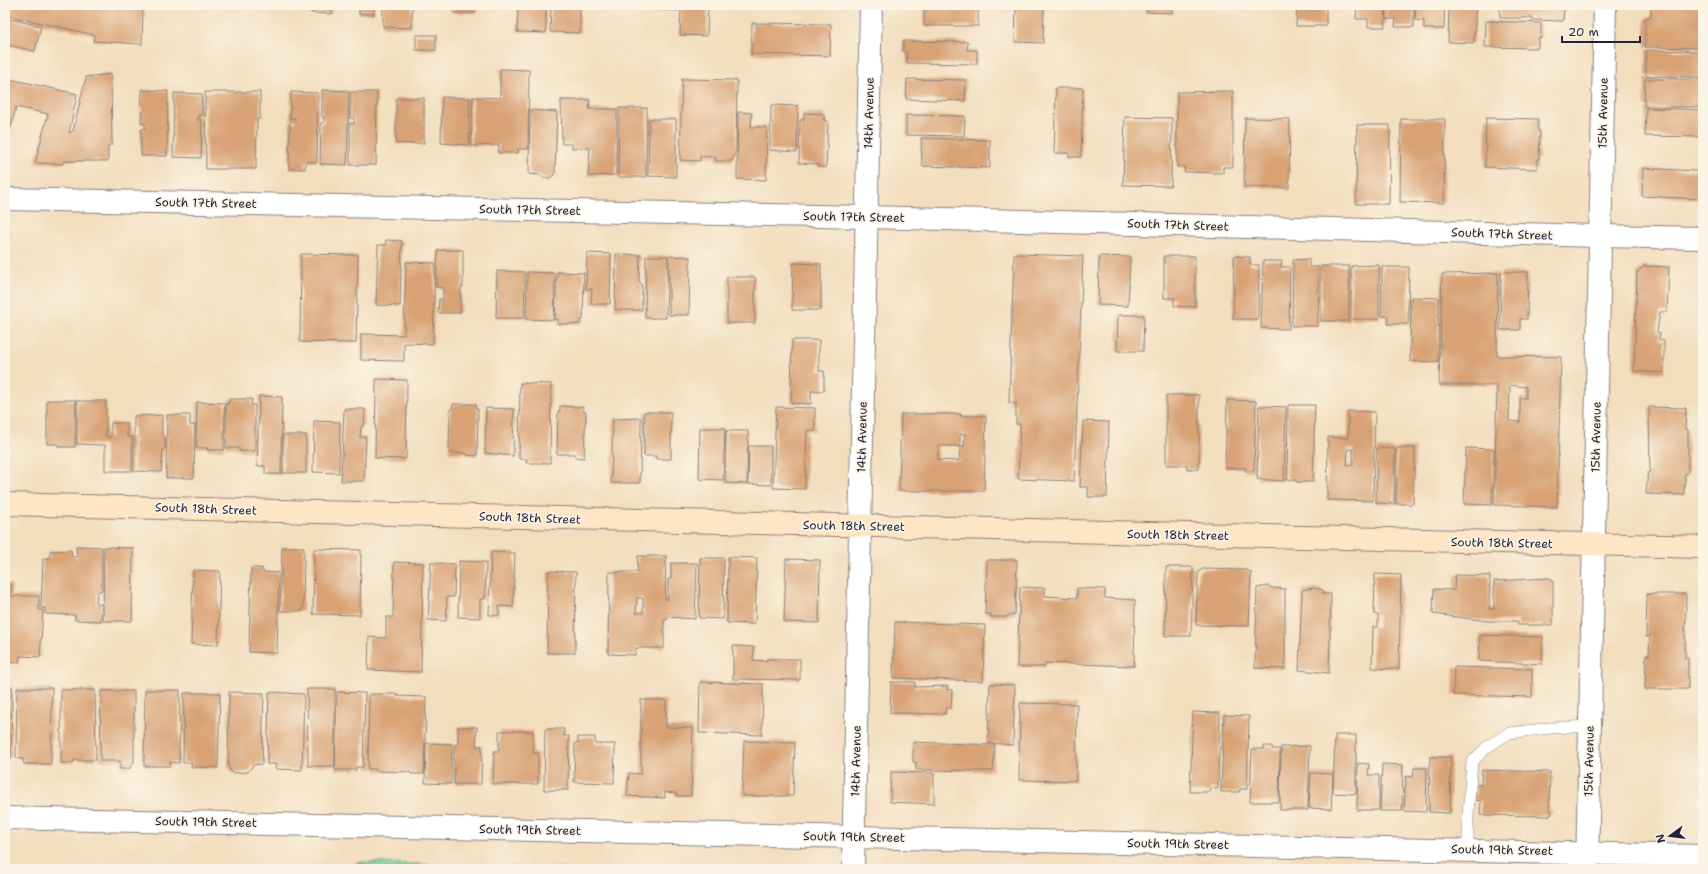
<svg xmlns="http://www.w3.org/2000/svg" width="1708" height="874" viewBox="0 0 1708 874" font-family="'Shantell Sans',sans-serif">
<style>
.green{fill:#79d196;stroke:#4e7a68}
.building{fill:#d8a275;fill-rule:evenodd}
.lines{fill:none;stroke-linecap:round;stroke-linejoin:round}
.lane-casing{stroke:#8a807c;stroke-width:12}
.street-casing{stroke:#8a807c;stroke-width:24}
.secondary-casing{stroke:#8a807c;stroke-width:24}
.lane{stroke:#fff;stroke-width:11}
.street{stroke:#fff;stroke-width:22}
.secondary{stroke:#fde5c5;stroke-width:22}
.labels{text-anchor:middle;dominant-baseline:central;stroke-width:3.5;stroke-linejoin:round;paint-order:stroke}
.street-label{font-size:12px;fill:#22223b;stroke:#fcf5e5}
</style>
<rect width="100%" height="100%" fill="#fcf5e5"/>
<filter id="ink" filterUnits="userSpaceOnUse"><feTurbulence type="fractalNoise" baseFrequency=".025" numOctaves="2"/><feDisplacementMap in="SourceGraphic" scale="8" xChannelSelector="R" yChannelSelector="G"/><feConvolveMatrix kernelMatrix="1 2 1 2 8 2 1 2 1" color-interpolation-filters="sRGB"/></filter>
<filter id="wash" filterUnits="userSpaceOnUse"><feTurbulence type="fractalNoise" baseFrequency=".012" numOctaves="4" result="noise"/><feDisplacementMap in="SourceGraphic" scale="16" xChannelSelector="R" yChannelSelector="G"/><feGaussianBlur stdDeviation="0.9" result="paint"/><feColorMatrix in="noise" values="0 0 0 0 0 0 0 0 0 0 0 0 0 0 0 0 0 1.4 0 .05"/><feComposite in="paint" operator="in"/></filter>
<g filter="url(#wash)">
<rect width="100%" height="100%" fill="#f2ddbd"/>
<!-- green -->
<polygon class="green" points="357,862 564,869 357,869"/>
<g id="blocks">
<!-- building -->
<g class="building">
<polygon points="5,5 143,5 142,44 93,41 95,35 5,15"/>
<polygon points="311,5 332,5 332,14 311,13"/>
<rect x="359" y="5" width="15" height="9"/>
<polygon points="383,5 412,5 412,28 383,27"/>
<polygon points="427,5 445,5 445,7 427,6"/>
<polygon points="449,5 476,5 476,13 453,13 453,6 449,6"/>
<polygon points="518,5 546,5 546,33 517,32"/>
<polygon points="551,5 580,5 580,33 550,32"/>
<polygon points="618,5 644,5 644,9 617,9"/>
<rect x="650" y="5" width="29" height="5"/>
<polygon points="681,5 708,5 707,36 680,35"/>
<polygon points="927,5 978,5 978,26 924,26 924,10 927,10"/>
<polygon points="1016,5 1044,5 1043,43 1015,42"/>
<polygon points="1147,5 1173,5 1173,13 1146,12"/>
<polygon points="1297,5 1326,5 1326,26 1296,26"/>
<polygon points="1357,5 1386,5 1385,27 1368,27 1368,19 1356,19"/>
<polygon points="1387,5 1414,5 1414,27 1395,27 1396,19 1386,19"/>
<polygon points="1416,5 1445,5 1444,29 1424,29 1424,21 1415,20"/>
<polygon points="1449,5 1476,5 1474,43 1448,42"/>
<polygon points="1500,5 1567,5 1567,9 1564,9 1563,21 1532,20 1532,18 1500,18"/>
<polygon points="1651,5 1703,5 1703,48 1645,47 1645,18 1651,17"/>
<polygon points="5,18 41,26 35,51 7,45 6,48 5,48"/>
<polygon points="1486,21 1541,23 1541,38 1538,38 1538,48 1485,47"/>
<polygon points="752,23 831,24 830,56 751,54"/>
<rect x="416" y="35" width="20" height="15"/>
<polygon points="903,41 968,42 967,50 977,50 977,64 907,63 906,52 903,52"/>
<polygon points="1646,50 1703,51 1703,77 1646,76"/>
<polygon points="500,69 529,70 528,149 518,149 518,153 498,153 499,145 471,146 473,97 500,98"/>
<polygon points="111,74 112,145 108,145 108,161 64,161 63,164 35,163 48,114 16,107 5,150 5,78 77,94 69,133 73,131 86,77"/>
<polygon points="682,79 737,80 736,151 732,161 715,161 716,157 700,156 700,161 680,160"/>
<polygon points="907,79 966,80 965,101 906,99"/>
<polygon points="1645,79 1702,79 1702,107 1644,107"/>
<polygon points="1056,88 1083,88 1081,157 1069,157 1069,153 1054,153"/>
<polygon points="142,90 168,91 167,156 141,156 141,129 145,129 145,124 141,123"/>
<polygon points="322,90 349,91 347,165 320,164 321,123 324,123 324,117 322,117"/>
<polygon points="1233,91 1233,167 1223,167 1223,173 1184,172 1185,167 1177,167 1177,92"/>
<polygon points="205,92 260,92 260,119 257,119 256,169 206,169"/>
<polygon points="291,92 318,93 317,162 306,162 305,169 289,169 290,121 295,122 295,118 290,119"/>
<polygon points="351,92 377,92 376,165 350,165 350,123 354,124 354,118 350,118"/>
<polygon points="174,93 202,94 202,115 198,115 198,120 202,120 201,158 173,157"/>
<polygon points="442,97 470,98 469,145 441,143"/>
<polygon points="396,98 424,98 424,143 396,144"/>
<polygon points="561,100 590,100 589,109 617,109 616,175 588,176 590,148 572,148 572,144 562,144"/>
<polygon points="771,105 798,106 797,152 770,150"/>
<polygon points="619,108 647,108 646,177 618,177"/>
<polygon points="1646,108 1703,110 1702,137 1645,136"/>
<polygon points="530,110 557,112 555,174 550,178 543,178 541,175 529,174"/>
<polygon points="738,112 752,113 751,127 767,127 766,180 737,179"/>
<polygon points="804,113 824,114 824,120 828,121 826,167 818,167 818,164 799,163 800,120 804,120"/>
<polygon points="906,115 965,116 964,136 906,135"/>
<polygon points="1125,117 1172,118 1171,186 1123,185"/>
<polygon points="1245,118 1290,119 1289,188 1244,187"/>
<polygon points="1486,118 1538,119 1538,131 1540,131 1539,159 1537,159 1537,169 1485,167"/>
<polygon points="649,119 676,119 676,177 648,176"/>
<polygon points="1401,119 1445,119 1444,203 1400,202"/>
<polygon points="1357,125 1390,125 1389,204 1356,204"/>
<polygon points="921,138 990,140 990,168 922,166"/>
<polygon points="1643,168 1698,171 1697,178 1702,179 1701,199 1642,196"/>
<polygon points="5,233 9,233 7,281 5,281"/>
<polygon points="386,240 402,241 400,306 376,305 378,245 386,245"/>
<polygon points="438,250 463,250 463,287 461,287 460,313 438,313 439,299 443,299 443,288 436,287"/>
<polygon points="587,253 611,254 610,304 591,304 592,289 586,289"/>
<polygon points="301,254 358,255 356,343 300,342"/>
<polygon points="616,254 640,255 639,280 642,287 642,310 615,310"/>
<polygon points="1014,254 1083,256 1074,481 1018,479 1020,424 1016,424 1016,403 1009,403"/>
<polygon points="646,256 668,256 666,318 645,318"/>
<polygon points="669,256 690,257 689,315 669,315"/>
<polygon points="1099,256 1130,257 1128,306 1098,305"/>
<polygon points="1164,256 1195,256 1195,307 1174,306 1174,298 1164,298"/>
<polygon points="1234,256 1250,257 1250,265 1259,265 1258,319 1233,319"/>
<polygon points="1309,259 1309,267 1319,267 1318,326 1292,326 1293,260"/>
<polygon points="1263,261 1282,261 1281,267 1290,267 1289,329 1261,328"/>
<polygon points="406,262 435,263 433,344 404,343 404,361 361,360 361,334 404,335"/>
<polygon points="793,263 821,264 821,310 792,310"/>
<polygon points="1379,265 1379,319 1351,319 1351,266"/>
<rect x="1321" y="266" width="28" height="55"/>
<polygon points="1644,266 1669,267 1667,312 1660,312 1657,332 1660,333 1659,340 1664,341 1664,373 1634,371 1637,272"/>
<polygon points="1382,267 1409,267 1408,324 1388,324 1388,316 1381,316"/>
<polygon points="497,271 525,272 524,318 496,318"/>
<polygon points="527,272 555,273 554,320 526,319"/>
<polygon points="557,272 584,273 583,320 581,320 581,324 558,324 558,319 555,319"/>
<polygon points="1501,272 1528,272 1527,319 1520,319 1520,330 1500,330"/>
<path d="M 1498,273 L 1497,356 L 1561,357 L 1557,507 L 1494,505 L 1497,385 L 1439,385 L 1442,274 ZM 1510,385 L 1526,387 L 1526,398 L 1520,398 L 1520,422 L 1509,421 Z"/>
<rect x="727" y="277" width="28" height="46"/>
<polygon points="1411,297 1439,298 1438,362 1410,361"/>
<polygon points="1118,315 1144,315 1143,351 1117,351"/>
<polygon points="792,340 819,340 819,371 824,371 824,391 811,391 811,404 791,403"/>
<polygon points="376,379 407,380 406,459 375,458"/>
<polygon points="520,383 551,384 550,463 526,463 527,459 519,459"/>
<polygon points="1166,395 1199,395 1199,469 1187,469 1187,465 1166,465"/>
<polygon points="259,396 282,397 281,474 265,474 265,466 257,466"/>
<polygon points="229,399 252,399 251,405 255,405 255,451 239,451 239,448 226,448 226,404 229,403"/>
<polygon points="47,400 76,400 75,447 58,447 58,444 47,444"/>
<polygon points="1227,400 1256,401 1254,471 1245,471 1246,468 1225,468"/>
<polygon points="77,401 106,401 106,437 111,437 111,423 127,423 127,437 132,437 132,471 105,471 105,445 77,444"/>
<polygon points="197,402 225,403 224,450 207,450 208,448 196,448"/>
<polygon points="453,404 476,404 476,409 478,409 477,456 467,455 467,453 449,453 450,409 452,409"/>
<polygon points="1288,405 1315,405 1313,482 1296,482 1296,480 1287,480"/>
<polygon points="560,406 583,407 583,411 586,412 584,458 575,457 575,454 557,454 558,411 560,411"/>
<polygon points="1259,406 1286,407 1284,481 1257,479"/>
<polygon points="776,407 815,408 815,431 807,430 805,489 773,488"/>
<polygon points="1649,407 1686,408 1685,429 1688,430 1688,473 1685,474 1684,495 1646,494 1648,472 1650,472"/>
<polygon points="486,408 514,409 513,456 485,453"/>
<polygon points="344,409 365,409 364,426 361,426 360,437 366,437 364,481 341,481"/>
<path d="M 1348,411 L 1375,412 L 1373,501 L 1327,500 L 1328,437 L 1348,438 ZM 1348,449 L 1353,449 L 1353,465 L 1347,465 Z"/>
<polygon points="644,412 671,412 671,459 656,459 656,456 644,456"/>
<path d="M 901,414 L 961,414 L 960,416 L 986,416 L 984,491 L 899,491 ZM 960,434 L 965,434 L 964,446 L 960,446 L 959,461 L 938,460 L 938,446 L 960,446 Z"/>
<polygon points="162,415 162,434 165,438 165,447 163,450 161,472 134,471 134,416"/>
<polygon points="167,415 190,415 190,425 195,425 194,478 166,478"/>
<polygon points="641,418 640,483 611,483 613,419"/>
<polygon points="314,421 340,422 339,473 313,472"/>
<polygon points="1083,421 1109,422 1107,497 1088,497 1088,487 1080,487"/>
<polygon points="700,428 725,428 723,480 699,479"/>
<polygon points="726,431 748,431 747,484 725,483"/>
<rect x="283" y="435" width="23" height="38"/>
<polygon points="749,446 771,446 771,485 748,484"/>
<polygon points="1377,448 1395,449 1394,504 1376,503"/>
<polygon points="1397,448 1415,448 1413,504 1396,504"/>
<polygon points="1466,448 1494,449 1492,505 1464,504"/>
<polygon points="76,546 102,547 102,590 97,592 96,604 102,604 101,621 75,620 75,615 45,614 45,608 41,608 43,559 50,558 50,551 71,550 72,557 77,557"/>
<polygon points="104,547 133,548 132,621 103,621"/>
<polygon points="282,547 304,547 303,611 280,611"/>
<polygon points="314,549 361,550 360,615 313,614"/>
<polygon points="491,552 515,553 513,607 499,606 499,615 489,615"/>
<path d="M 638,556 L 666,556 L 665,599 L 668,599 L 668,579 L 671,579 L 671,563 L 697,563 L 695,619 L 668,617 L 667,620 L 664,620 L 664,648 L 636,648 L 635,655 L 608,654 L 609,572 L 637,572 ZM 637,598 L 643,598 L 643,613 L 636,613 Z"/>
<polygon points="728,557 757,558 755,624 727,623"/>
<polygon points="700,558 724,558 723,619 699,618"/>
<polygon points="786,559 820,560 819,623 784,622"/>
<polygon points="987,560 1017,560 1015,615 1008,615 1007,617 990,617 991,614 985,614"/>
<polygon points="459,561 486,562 485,599 480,599 480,618 458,617"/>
<polygon points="394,562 423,563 421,672 368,670 369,637 386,638 386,617 393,617"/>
<polygon points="431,563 455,564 454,597 447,597 446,621 428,620"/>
<polygon points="1166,567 1193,567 1191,636 1165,636"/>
<polygon points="251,568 262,568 263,572 279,573 277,653 249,652"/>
<polygon points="1202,569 1246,570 1251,572 1249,626 1196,625 1198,573"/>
<polygon points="193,570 220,571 218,645 191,644"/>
<polygon points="548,571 576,572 575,653 547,653"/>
<polygon points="1375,574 1401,575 1399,669 1372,668 1373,627 1378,627 1378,615 1374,614"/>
<polygon points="1455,575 1490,576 1489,609 1494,609 1494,581 1549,578 1553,581 1553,625 1518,625 1518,621 1488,621 1433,614 1434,589 1454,590"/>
<polygon points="5,584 12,584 11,596 39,596 39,610 43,610 40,657 20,656 19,663 5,662"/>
<polygon points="1268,586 1272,588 1285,589 1285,669 1255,668 1257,588"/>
<polygon points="1020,587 1045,588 1045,596 1077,598 1077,588 1105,589 1105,598 1135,600 1134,666 1045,663 1045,667 1017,667"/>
<polygon points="1314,588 1323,590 1323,594 1331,594 1329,673 1299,670 1302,590"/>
<polygon points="1647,594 1686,594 1685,658 1688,658 1688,689 1645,689 1646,655 1649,655 1650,636 1646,637"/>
<polygon points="895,622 985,625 983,681 893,678"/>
<polygon points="1480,635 1543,637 1542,664 1479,661"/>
<polygon points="733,646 754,647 753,660 767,661 767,659 800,659 800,680 733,679"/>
<polygon points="1454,667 1532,669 1532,697 1453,695"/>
<polygon points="700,682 763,684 762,735 699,733"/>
<polygon points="891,682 915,682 915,687 948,686 947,690 952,690 951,708 946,708 945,714 890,713"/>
<polygon points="990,684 1015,685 1013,745 988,743"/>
<polygon points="5,687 12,687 11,758 5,758"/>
<polygon points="17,688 52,688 51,764 24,764 23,759 16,758"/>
<polygon points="307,689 335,689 335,766 308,766"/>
<polygon points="61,690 95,690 96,760 74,760 73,763 61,763"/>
<polygon points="145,690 180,690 179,763 170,762 170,766 144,766"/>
<polygon points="101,691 134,691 134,762 129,769 120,769 120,761 100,761"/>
<polygon points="229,692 264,693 262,764 253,765 248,772 232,773 228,766"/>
<polygon points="269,692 304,694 302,770 276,769 275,764 267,764"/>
<polygon points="337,692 365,693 363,767 356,767 356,770 335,770"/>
<polygon points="184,693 220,693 218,768 191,767 192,763 183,763"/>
<polygon points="369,694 397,694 397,696 426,697 424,774 411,774 410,772 376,771 376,769 368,769"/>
<polygon points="641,700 666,700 666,727 693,728 691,796 676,796 676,793 665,792 665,798 627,796 629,773 641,774"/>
<polygon points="1020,703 1077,704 1076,781 1019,780"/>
<polygon points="1193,712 1220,713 1218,789 1210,788 1209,792 1190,792"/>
<polygon points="1224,715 1249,716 1247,789 1240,789 1239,792 1221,792"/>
<polygon points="458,727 477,727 476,746 482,746 481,784 454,784 454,745 458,745"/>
<polygon points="545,729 564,729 564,736 569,736 568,790 544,790"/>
<polygon points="499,731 533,731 533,753 538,753 538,784 493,784 494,751 499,751"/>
<polygon points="1335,735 1356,735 1356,794 1333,793"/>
<polygon points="578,737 595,737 595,744 615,744 614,783 574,782 575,743 578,743"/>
<polygon points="744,741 795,742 793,796 742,796"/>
<polygon points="913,742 995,745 993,771 916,770 916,762 913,762"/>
<polygon points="426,743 452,744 451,784 425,783"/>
<polygon points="1264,746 1272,746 1272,749 1280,749 1279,802 1250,802 1252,749 1264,749"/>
<polygon points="1310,746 1308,810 1280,810 1281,747"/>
<polygon points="1430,757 1451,757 1450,813 1429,812"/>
<polygon points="1358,763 1369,764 1368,775 1379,775 1379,810 1357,810"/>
<polygon points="1382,764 1403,765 1402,811 1380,811"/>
<polygon points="1414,768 1427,768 1426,812 1404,811 1406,776 1413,777"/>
<polygon points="1482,770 1550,772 1549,809 1552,812 1551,815 1548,816 1480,815 1481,801 1475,800 1476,785 1481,785"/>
<polygon points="891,772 934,773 934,804 890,802"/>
<polygon points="1311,773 1333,774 1331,809 1309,808"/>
</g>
</g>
</g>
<g filter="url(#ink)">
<use href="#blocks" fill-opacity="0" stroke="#8a807c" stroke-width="1"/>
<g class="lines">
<defs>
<polyline id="lane" points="1468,849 1468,815 1472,762 1487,747 1509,733 1551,728 1590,726"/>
<g id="street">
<polyline points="5,199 866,217 1600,236 1703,238"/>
<polyline points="5,818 1703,856"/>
<polyline points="853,869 871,5"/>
<polyline points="1587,869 1605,5"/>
</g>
<polyline id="secondary" points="5,504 1703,547"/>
</defs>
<!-- lane casing -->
<use href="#lane" class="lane-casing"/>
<!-- street casing -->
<use href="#street" class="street-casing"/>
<!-- secondary casing -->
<use href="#secondary" class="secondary-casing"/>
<!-- lane -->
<use href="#lane" class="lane"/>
<!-- street -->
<use href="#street" class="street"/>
<!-- secondary -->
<use href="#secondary" class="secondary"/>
</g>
</g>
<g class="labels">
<!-- street labels -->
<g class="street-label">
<text transform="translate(869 113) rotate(-89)">14th Avenue</text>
<text transform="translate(1603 113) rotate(-89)">15th Avenue</text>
<text transform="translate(206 203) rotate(1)">South 17th Street</text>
<text transform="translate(530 210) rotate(1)">South 17th Street</text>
<text transform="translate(854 217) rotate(1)">South 17th Street</text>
<text transform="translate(1178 225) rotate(2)">South 17th Street</text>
<text transform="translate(1502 234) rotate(2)">South 17th Street</text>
<text transform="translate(862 437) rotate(-89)">14th Avenue</text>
<text transform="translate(1596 437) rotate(-89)">15th Avenue</text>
<text transform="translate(206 509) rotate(2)">South 18th Street</text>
<text transform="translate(530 518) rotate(2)">South 18th Street</text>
<text transform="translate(854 526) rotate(1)">South 18th Street</text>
<text transform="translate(1178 535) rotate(1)">South 18th Street</text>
<text transform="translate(1502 543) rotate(1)">South 18th Street</text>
<text transform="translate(856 761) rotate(-89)">14th Avenue</text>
<text transform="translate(1589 761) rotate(-89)">15th Avenue</text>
<text transform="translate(206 822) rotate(1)">South 19th Street</text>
<text transform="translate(530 830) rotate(1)">South 19th Street</text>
<text transform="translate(854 837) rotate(1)">South 19th Street</text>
<text transform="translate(1178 844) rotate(1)">South 19th Street</text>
<text transform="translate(1502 850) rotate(1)">South 19th Street</text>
</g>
</g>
<!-- margin -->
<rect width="1708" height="874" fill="none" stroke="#fcf5e5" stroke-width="20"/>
<!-- north arrow -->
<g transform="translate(1670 836) rotate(255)" stroke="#fcf5e5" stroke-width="3" paint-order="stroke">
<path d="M0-3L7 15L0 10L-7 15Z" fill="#22223b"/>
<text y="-6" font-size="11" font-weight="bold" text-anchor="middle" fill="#22223b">N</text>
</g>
<!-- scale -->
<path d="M1562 36v6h78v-6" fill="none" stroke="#22223b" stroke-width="2"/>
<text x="1568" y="36" font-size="12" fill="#22223b" stroke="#fcf5e5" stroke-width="3" paint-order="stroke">20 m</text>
</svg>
